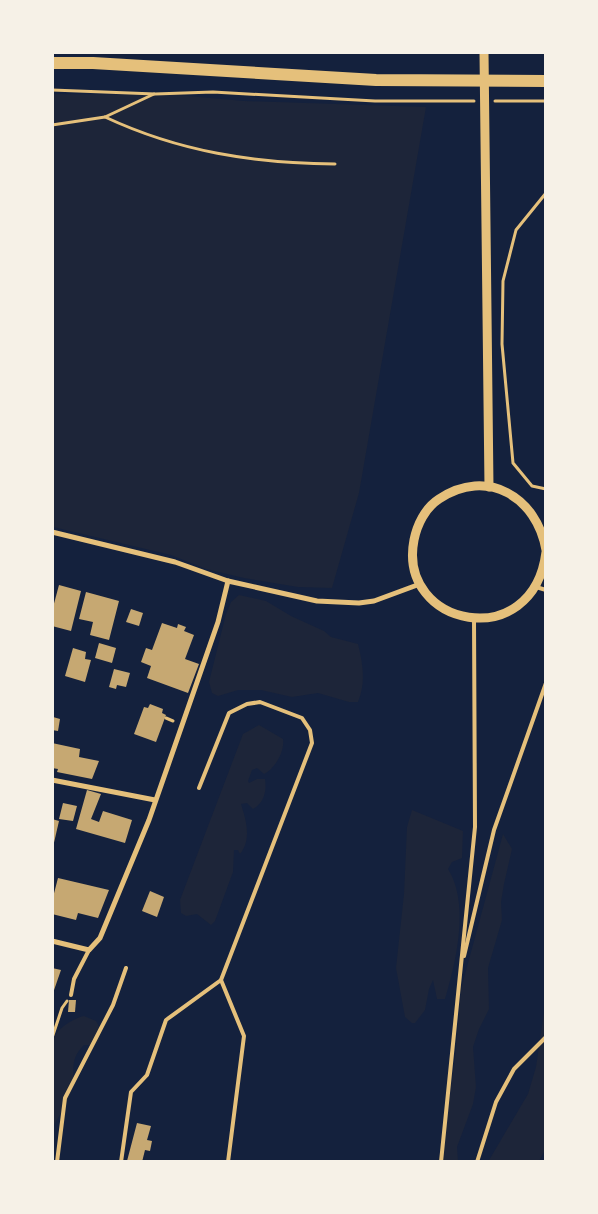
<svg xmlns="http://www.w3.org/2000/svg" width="598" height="1214" viewBox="0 0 598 1214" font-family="Manrope,sans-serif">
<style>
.green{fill:#1d2539}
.building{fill:#c6a872}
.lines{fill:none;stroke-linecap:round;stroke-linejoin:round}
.path{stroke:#e5c07b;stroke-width:3}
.service{stroke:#e5c07b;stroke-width:4}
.minor{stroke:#e5c07b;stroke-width:5}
.tertiary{stroke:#e5c07b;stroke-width:9}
.primary{stroke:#e5c07b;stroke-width:12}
.tram{stroke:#918062;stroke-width:1}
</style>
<rect width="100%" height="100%" fill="#14213d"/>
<!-- green -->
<g class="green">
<polygon points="53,94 177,95 244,101 426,107 359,493 332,588 298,587 244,578 206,569 171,555 53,527"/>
<path d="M 239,595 L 266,601 L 291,616 L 324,631 L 331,637 L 358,644 C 363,664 366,683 358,702 L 349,702 L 318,693 L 292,697 L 261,690 L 238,690 L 218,696 L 212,693 L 209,682 L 226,614 L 231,602 Z"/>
<path d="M 259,725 L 283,739 C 285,751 275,769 264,774 L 257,768 L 252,770 L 248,781 L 249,783 L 257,779 L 265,779 C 267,791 264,803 253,809 L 247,803 L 241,804 C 246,820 252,839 240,854 L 238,850 L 234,850 L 233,872 L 215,921 L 211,925 L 197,914 L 186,916 L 181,913 L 180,900 L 243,734 Z"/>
<path d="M 412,810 L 463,831 L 462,858 L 452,862 L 448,869 C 470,904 456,962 445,999 L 437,999 L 433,980 L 429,989 L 425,1010 L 415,1023 L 412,1023 L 405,1017 L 396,968 L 404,894 L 407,827 Z"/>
<polygon points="503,834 512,849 504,884 501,902 502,920 488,968 489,1009 479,1029 473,1047 476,1087 473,1104 457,1147 458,1161 441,1162 455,1058 461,989"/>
<polygon points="545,1005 545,1150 539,1161 488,1162 528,1094 536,1067"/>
<path d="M 84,1016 L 96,1021 C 101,1029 103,1037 95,1045 L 84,1045 C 67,1061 77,1075 71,1092 C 67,1104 59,1116 53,1127 C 53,1104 48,1058 54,1038 C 58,1028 74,1018 84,1016 Z"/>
</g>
<!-- building -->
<g class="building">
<polygon points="59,585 81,591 71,631 52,626 52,611"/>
<polygon points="86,592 119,601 109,640 90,635 93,622 79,619"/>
<polygon points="131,609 143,613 139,626 126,622"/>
<polygon points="162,623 177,628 178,624 186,627 184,631 194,635 185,659 199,664 188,693 147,678 151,666 141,662 146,648 152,650"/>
<polygon points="99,643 116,648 112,663 95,658"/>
<polygon points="73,648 86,652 85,659 91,660 85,682 65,676"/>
<polygon points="114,669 130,673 126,687 117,685 116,689 109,687"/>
<polygon points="150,704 163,709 162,713 166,715 156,742 134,734 144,707 148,708"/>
<polygon points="53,717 60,719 58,731 52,730"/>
<polygon points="52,743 80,749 79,757 99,761 92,779 57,772 58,769 52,768"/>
<polygon points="87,790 101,794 91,819 99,822 103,811 132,820 125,843 76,829"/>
<polygon points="63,803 77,806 73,821 59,819"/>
<polygon points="52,819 59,821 53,847 52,847"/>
<polygon points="58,878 109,890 98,918 78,913 76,920 52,914 52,901"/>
<polygon points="150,891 164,897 157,917 142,911"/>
<polygon points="52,968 61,970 53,993 52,993"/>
<polygon points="69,1000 76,1000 75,1012 68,1012"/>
<polygon points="137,1123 151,1126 147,1140 152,1141 150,1151 145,1150 142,1162 129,1162 127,1161"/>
</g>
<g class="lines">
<!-- path -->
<g class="path">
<polyline points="52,90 155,94 213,92 375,101 474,101"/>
<polyline points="495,101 546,101"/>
<path d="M 105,117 C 180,152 253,163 335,164"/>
<polyline points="52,125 105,117 154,94"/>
<polyline points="546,193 516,230 503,281 502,344 513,463 532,486 546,489"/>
<polyline points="166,718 173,721"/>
<polyline points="52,1038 62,1008 67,1001"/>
</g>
<!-- service -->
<g class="service">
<polyline points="536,587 546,590"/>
<polyline points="199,788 229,713 247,704 260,702 302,718 310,730 312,743 221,980 244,1036 228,1162"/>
<polyline points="464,956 494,830 546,683"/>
<polyline points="71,995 74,979 89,950"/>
<polyline points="57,1162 65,1098 113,1005 126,968"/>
<polyline points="121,1162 131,1092 147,1075 166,1020 221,980"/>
<polyline points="441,1162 475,827 474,619"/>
<polyline points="477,1162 496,1102 514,1069 546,1037"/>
</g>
<!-- minor -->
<g class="minor">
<polyline points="52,532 175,562 228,581 317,601 359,603 374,601 420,584"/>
<polyline points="52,780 155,800"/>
<polyline points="52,941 89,950 100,938 149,820 218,622 228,581"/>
</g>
<!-- tertiary -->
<g class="tertiary">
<polyline points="484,52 489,487"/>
<path d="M 546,550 C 537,497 487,467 439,499 C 425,508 417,525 414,540 C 397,627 533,655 546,552"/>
</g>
<!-- primary -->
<polyline class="primary" points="52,63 93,63 376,80 546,81"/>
<!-- tram -->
<polyline class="tram" points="521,52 546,53"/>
</g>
<!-- border -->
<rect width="598" height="1214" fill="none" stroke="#f6f1e7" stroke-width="108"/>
</svg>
